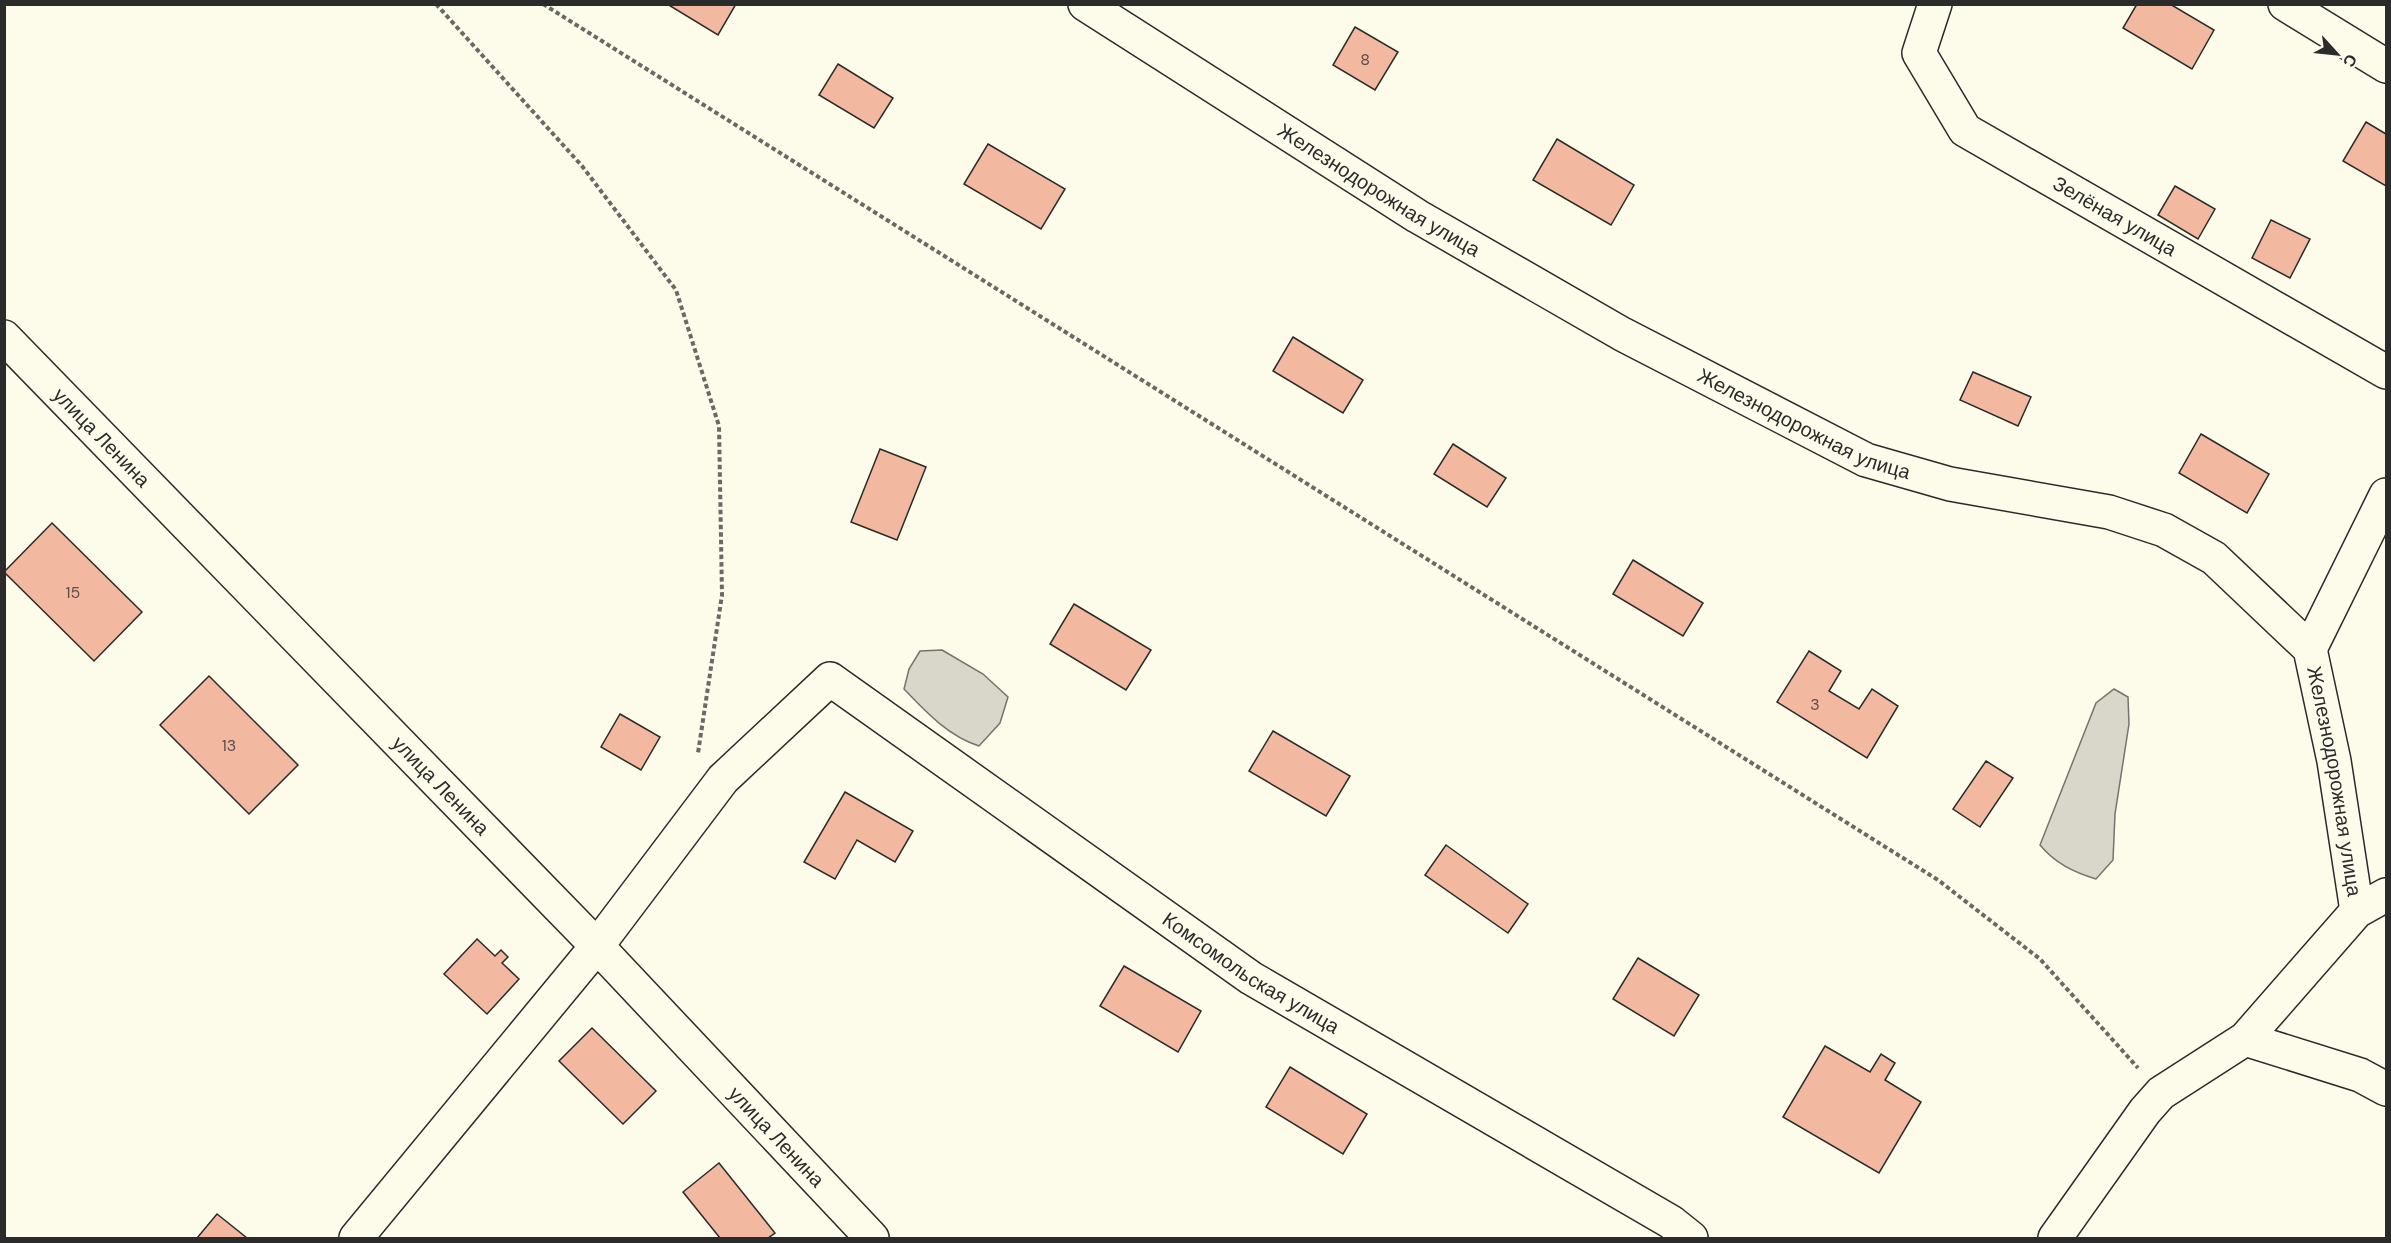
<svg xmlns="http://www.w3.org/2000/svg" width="2391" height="1243" viewBox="0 0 2391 1243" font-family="'DM Sans',sans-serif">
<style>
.water{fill:#d8d7c9;stroke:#74746e;stroke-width:1.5}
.building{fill:#f2b8a0;stroke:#2b2b2b;stroke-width:1.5}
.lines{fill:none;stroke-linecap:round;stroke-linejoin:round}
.minor-casing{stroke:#2b2b2b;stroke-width:36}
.path{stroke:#6a6964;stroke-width:4;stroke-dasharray:4.5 3;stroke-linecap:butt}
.minor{stroke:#fdfbea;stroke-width:33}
.labels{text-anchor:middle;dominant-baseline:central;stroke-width:4.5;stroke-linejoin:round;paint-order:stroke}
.number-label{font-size:16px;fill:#5d4e48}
.street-label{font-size:20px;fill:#2b2b2b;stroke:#fdfbea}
</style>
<rect width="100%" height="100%" fill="#fdfbea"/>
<!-- water -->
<g class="water">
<path d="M 942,650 L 983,674 L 1008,697 L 1000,723 L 979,746 C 948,736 926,712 904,689 L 909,669 L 920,651 Z"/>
<path d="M 2114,689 L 2128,697 L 2129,724 L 2115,814 L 2113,860 L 2096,879 C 2073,872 2055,863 2040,845 L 2096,703 Z"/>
</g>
<!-- building -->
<g class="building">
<polygon points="667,4 736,4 718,35"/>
<polygon points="2137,4 2170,4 2214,30 2192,69 2123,28"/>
<polygon points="1355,27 1398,52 1375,90 1333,65"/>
<polygon points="838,64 893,98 874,128 819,95"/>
<polygon points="2366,122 2386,134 2386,186 2343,161"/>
<polygon points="1557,139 1634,185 1611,225 1533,180"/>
<polygon points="988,144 1065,189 1041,229 964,184"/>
<polygon points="2175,186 2215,209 2198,239 2158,215"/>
<polygon points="2271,220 2310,239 2290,278 2252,258"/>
<polygon points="1293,337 1363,380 1343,413 1273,371"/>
<polygon points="1973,372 2031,397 2018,426 1960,400"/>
<polygon points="2201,434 2269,474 2247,513 2179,473"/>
<polygon points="1453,444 1506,478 1487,507 1434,474"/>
<polygon points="880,449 926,467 897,540 851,522"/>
<polygon points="52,523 142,612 94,661 4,572"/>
<polygon points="1633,560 1703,603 1683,636 1613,594"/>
<polygon points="1074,604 1151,650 1126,690 1050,644"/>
<polygon points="1809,651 1841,671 1829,691 1859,709 1872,689 1898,706 1867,758 1777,702"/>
<polygon points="209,676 298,765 249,814 160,725"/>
<polygon points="620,714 660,737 641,770 601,747"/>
<polygon points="1273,731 1350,776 1326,816 1249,771"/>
<polygon points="1986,761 2013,778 1980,827 1953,809"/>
<polygon points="845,792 913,831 895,862 857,840 835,879 804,862"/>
<polygon points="1446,845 1528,904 1508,933 1425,875"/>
<polygon points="477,939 495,956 501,950 508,957 502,963 519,979 487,1014 444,974"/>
<polygon points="1638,958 1699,995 1674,1036 1613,999"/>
<polygon points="1124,966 1201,1011 1178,1052 1100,1006"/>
<polygon points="592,1028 656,1091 623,1124 559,1061"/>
<polygon points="1825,1046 1870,1072 1881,1054 1895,1063 1885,1080 1921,1102 1879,1173 1783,1117"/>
<polygon points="1290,1067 1367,1114 1343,1154 1266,1107"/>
<polygon points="719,1163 775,1233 768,1238 720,1238 683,1192"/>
<polygon points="217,1214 247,1238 197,1238"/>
</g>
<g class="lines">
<defs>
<g id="minor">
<path id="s1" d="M 1085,4 L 1417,216 L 1622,334 L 1866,460 L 1950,484 L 2109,512 L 2164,530 L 2214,558 L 2310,649 L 2334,761 L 2357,911"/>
<path id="s2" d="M 1935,4 L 1919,53 L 1965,130 L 2386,372"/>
<polyline points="2285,4 2386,66"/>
<path id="s3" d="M 4,337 L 597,946 L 872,1238"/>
<polyline points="2310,649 2386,495"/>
<polyline points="2245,1039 2360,1075 2386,1089"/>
<path id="s4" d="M 356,1238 L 597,946 L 723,779 L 830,679 L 1251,978 L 1671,1222 L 1691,1238"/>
<polyline points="2055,1238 2145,1111 2161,1093 2245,1039 2357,911 2386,895"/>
</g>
</defs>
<!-- minor casing -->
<use href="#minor" class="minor-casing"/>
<!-- path -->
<g class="path">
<polyline points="436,4 582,166 676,290 719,426 722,595 698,753"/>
<polyline points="543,4 1938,880 2040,959 2138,1068"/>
</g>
<!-- minor -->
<use href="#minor" class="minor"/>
</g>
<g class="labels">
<!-- number labels -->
<g class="number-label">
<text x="1365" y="59">8</text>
<text x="73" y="592">15</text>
<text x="1815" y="704">3</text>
<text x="229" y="745">13</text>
</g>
<!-- street labels -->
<g class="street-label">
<text stroke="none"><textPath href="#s1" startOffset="348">Железнодорожная улица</textPath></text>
<text stroke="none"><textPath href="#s2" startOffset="314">Зелёная улица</textPath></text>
<text stroke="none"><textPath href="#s1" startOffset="834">Железнодорожная улица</textPath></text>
<text stroke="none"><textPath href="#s3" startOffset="140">улица Ленина</textPath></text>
<text stroke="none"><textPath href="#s1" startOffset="1536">Железнодорожная улица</textPath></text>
<text stroke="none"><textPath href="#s3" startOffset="626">улица Ленина</textPath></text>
<text stroke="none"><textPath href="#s4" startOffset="1248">Комсомольская улица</textPath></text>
<text stroke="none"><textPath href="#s3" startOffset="1112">улица Ленина</textPath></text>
</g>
</g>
<!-- border -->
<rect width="2391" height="1243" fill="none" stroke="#2b2b2b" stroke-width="12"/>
<!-- north arrow -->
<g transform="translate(2337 54) rotate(117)" stroke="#fdfbea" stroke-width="4.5" paint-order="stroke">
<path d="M0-4.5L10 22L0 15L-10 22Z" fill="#2b2b2b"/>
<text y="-9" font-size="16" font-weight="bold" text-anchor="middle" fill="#2b2b2b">С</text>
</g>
</svg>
